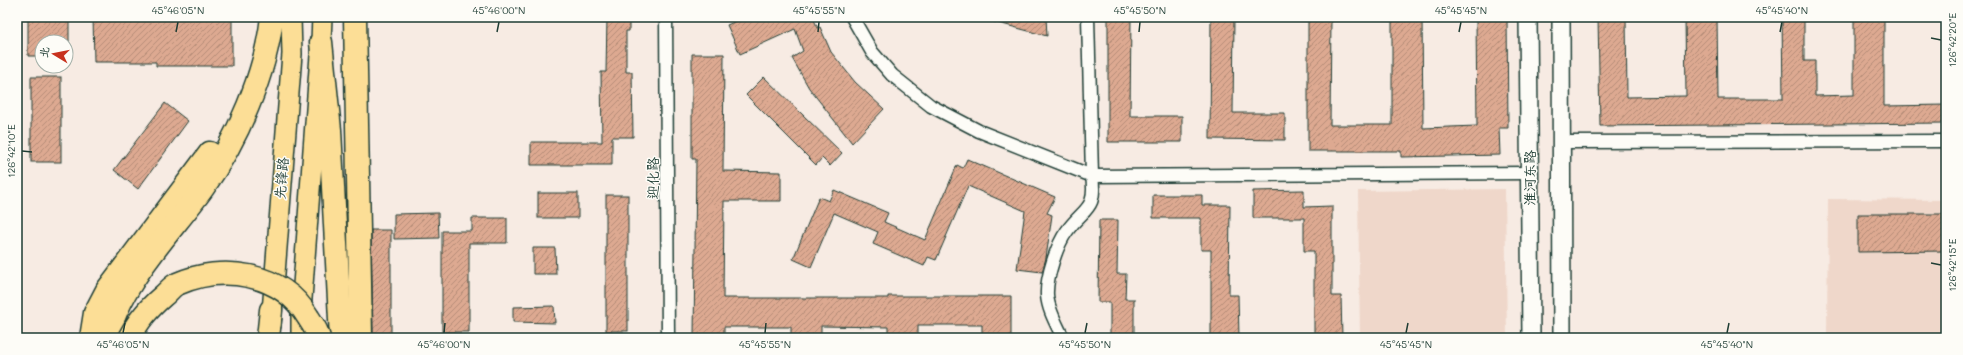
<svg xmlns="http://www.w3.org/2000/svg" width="1963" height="355" viewBox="0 0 1963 355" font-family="Mali,'LXGW WenKai TC',sans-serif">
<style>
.built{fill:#efd7ca}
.building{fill:url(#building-hatch);stroke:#1f3d34}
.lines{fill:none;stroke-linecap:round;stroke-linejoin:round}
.street-casing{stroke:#1f3d34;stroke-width:15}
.secondary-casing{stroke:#1f3d34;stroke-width:20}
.primary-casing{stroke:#1f3d34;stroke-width:22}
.highway-casing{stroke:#1f3d34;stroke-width:25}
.street{stroke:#fdfcf7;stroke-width:12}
.secondary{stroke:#fdfcf7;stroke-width:17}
.primary{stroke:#fcde96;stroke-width:19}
.highway{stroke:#fcde96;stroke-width:22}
.highway-bridge-casing{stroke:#1f3d34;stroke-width:25;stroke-linecap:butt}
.highway-bridge{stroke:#fcde96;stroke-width:22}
.ticks{fill:none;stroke:#1f3d34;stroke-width:1.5}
.labels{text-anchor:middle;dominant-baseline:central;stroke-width:3;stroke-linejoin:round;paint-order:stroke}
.street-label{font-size:14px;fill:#1f3d34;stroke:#fdfcf7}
.neatline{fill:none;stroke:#1f3d34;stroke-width:1.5}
.ticks-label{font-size:10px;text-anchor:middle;fill:#1f3d34}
</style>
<defs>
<pattern id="building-hatch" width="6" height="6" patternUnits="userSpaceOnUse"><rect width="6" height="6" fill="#dda991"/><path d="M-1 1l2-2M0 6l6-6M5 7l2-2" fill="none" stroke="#b38b77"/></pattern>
</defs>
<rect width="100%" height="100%" fill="#f7ebe3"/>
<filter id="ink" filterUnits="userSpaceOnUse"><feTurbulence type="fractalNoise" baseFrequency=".025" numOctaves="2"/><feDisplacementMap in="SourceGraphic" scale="8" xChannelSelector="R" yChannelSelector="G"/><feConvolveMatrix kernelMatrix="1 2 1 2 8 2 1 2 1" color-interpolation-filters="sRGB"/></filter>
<g filter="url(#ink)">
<!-- built -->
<g class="built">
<polygon points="1505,189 1507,338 1360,338 1358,191"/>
<polygon points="1828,199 1946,200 1946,338 1827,338"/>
</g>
<!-- building -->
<g class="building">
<polygon points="28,17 69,17 69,42 42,42 42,56 28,56"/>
<polygon points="93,17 232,17 232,66 156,66 156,62 94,62"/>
<polygon points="607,17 629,17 629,31 626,31 626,72 632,72 633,137 612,137 612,165 531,165 531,142 602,142 601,72 606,72"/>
<polygon points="745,17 820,17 814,20 818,28 820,27 831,52 855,82 884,109 852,143 809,88 792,58 803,51 795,29 740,54 727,25"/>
<polygon points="991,17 1046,17 1047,36 991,21"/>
<polygon points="1108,17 1131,17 1130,116 1182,116 1182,142 1108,142"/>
<polygon points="1211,17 1234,17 1233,113 1285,113 1285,140 1210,139"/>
<polygon points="1308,17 1331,17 1330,125 1392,125 1392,17 1422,17 1423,128 1477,126 1476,17 1507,17 1508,128 1499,128 1500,155 1401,157 1401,151 1308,151"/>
<polygon points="1598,17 1626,17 1627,97 1686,96 1685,17 1717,17 1718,99 1783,99 1782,17 1804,17 1804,61 1815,61 1815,96 1854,95 1854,17 1884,17 1884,106 1946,105 1946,123 1600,126"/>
<polygon points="692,54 724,54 723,171 781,172 781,201 724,201 723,298 888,298 888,296 1011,296 1011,338 982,338 982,325 918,325 918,338 888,338 888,327 821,326 821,338 791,338 791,327 724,327 724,338 694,338 696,159 692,159"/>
<rect x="31" y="77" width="30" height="85"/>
<polygon points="764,77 842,153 830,166 822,158 816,165 746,95"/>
<polygon points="165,103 188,121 138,189 114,170"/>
<polygon points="967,159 1055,197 1047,213 1052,215 1046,258 1042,272 1017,269 1025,211 968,186 936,260 928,257 924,266 873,244 878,232 834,213 811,267 793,259 819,197 829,201 834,190 888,213 884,222 925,240 957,165 963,168"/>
<polygon points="1304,190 1304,207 1332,206 1332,296 1341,296 1342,338 1314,338 1314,251 1304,251 1304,218 1253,218 1253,191"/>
<rect x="538" y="193" width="40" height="25"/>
<rect x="606" y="195" width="22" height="136"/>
<polygon points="1153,195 1202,195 1202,205 1230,205 1229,295 1238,295 1239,338 1211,338 1211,250 1201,250 1201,218 1153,218"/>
<polygon points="438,213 439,238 394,239 394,214"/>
<polygon points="1858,214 1946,214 1946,251 1858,252"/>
<polygon points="472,218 507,218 507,243 469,243 469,332 442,332 442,231 472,231"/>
<polygon points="1099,220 1118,220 1117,274 1126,274 1125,299 1134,299 1134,338 1110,338 1110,302 1098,302"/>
<polygon points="371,230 391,230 391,335 373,335"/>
<polygon points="533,248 555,248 556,274 533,274"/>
<polygon points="554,306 555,323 513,322 513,307"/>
</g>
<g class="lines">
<defs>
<g id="street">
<polyline points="666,17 668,338"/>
<polyline points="852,17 872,52 892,75 931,106 979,131 1092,176 1529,173"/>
<polyline points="1562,142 1946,141"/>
<path d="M 1063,338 C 1057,325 1048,310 1047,295 C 1046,278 1057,244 1067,231 C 1084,207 1097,211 1092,176 L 1088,17"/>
</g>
<g id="secondary">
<polyline points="1528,17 1531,338"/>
<polyline points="1561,17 1562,338"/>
</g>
<g id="primary">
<polyline points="271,325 292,54 291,17"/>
<polyline points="301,338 301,312 321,42 322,17"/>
</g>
<g id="highway">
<polyline points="355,17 361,338"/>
<polyline points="321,42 330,130 341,338"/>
<polyline points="91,338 95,313 107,290 210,153"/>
<path d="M 108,338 C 117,286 173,230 203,188 C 237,141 266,73 272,17"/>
<polyline points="268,338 271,310"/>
</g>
</defs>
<!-- street casing -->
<use href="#street" class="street-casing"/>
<!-- secondary casing -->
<use href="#secondary" class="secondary-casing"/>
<!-- primary casing -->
<use href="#primary" class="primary-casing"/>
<!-- highway casing -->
<use href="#highway" class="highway-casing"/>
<!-- street -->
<use href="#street" class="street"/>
<!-- secondary -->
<use href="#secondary" class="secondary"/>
<!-- primary -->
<use href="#primary" class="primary"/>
<!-- highway -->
<use href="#highway" class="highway"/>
<defs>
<path id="highway-bridge" d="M 129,338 C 139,320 148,309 163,296 C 168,292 172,286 177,284 C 222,264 281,272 308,317 C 312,323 317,330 319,338"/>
</defs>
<!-- highway-bridge casing -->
<use href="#highway-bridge" class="highway-bridge-casing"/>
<!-- highway-bridge -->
<use href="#highway-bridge" class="highway-bridge"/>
</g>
</g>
<!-- ticks -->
<path class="ticks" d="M 176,32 L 178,22M 497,32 L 499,22M 818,32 L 819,22M 1139,32 L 1140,22M 1459,32 L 1461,22M 1780,32 L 1782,22M 1931,38 L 1941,40M 22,151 L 32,152M 1931,263 L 1941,265M 123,333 L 125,323M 444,333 L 445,323M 765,333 L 766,323M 1085,333 L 1087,323M 1406,333 L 1408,323M 1727,333 L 1729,323"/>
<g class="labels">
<!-- street labels -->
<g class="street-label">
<text transform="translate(281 178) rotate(-85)">先锋路</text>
<text transform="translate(652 178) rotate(-90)">迎化路</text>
<text transform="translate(1529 178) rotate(-90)">淮河东路</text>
</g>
</g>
<!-- margin -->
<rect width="1963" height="355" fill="none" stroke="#fdfcf7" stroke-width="44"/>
<!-- north arrow -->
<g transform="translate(54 54) rotate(280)"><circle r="19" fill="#fdfcf7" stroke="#a4b0a9"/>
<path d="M0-3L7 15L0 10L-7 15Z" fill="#c8321e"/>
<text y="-6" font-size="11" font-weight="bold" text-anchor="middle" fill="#1f3d34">北</text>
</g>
<rect x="22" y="22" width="1919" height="311" class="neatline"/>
<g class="ticks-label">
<text x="178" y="14">45°46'05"N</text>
<text x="499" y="14">45°46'00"N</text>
<text x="819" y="14">45°45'55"N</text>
<text x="1140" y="14">45°45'50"N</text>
<text x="1461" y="14">45°45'45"N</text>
<text x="1782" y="14">45°45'40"N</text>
<text transform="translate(1952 40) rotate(-90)" y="4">126°42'20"E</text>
<text transform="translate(11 151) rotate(-90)" y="4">126°42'10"E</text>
<text transform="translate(1952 265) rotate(-90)" y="4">126°42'15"E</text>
<text x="123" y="348">45°46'05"N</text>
<text x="444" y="348">45°46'00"N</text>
<text x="765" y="348">45°45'55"N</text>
<text x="1085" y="348">45°45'50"N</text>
<text x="1406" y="348">45°45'45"N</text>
<text x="1727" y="348">45°45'40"N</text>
</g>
</svg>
